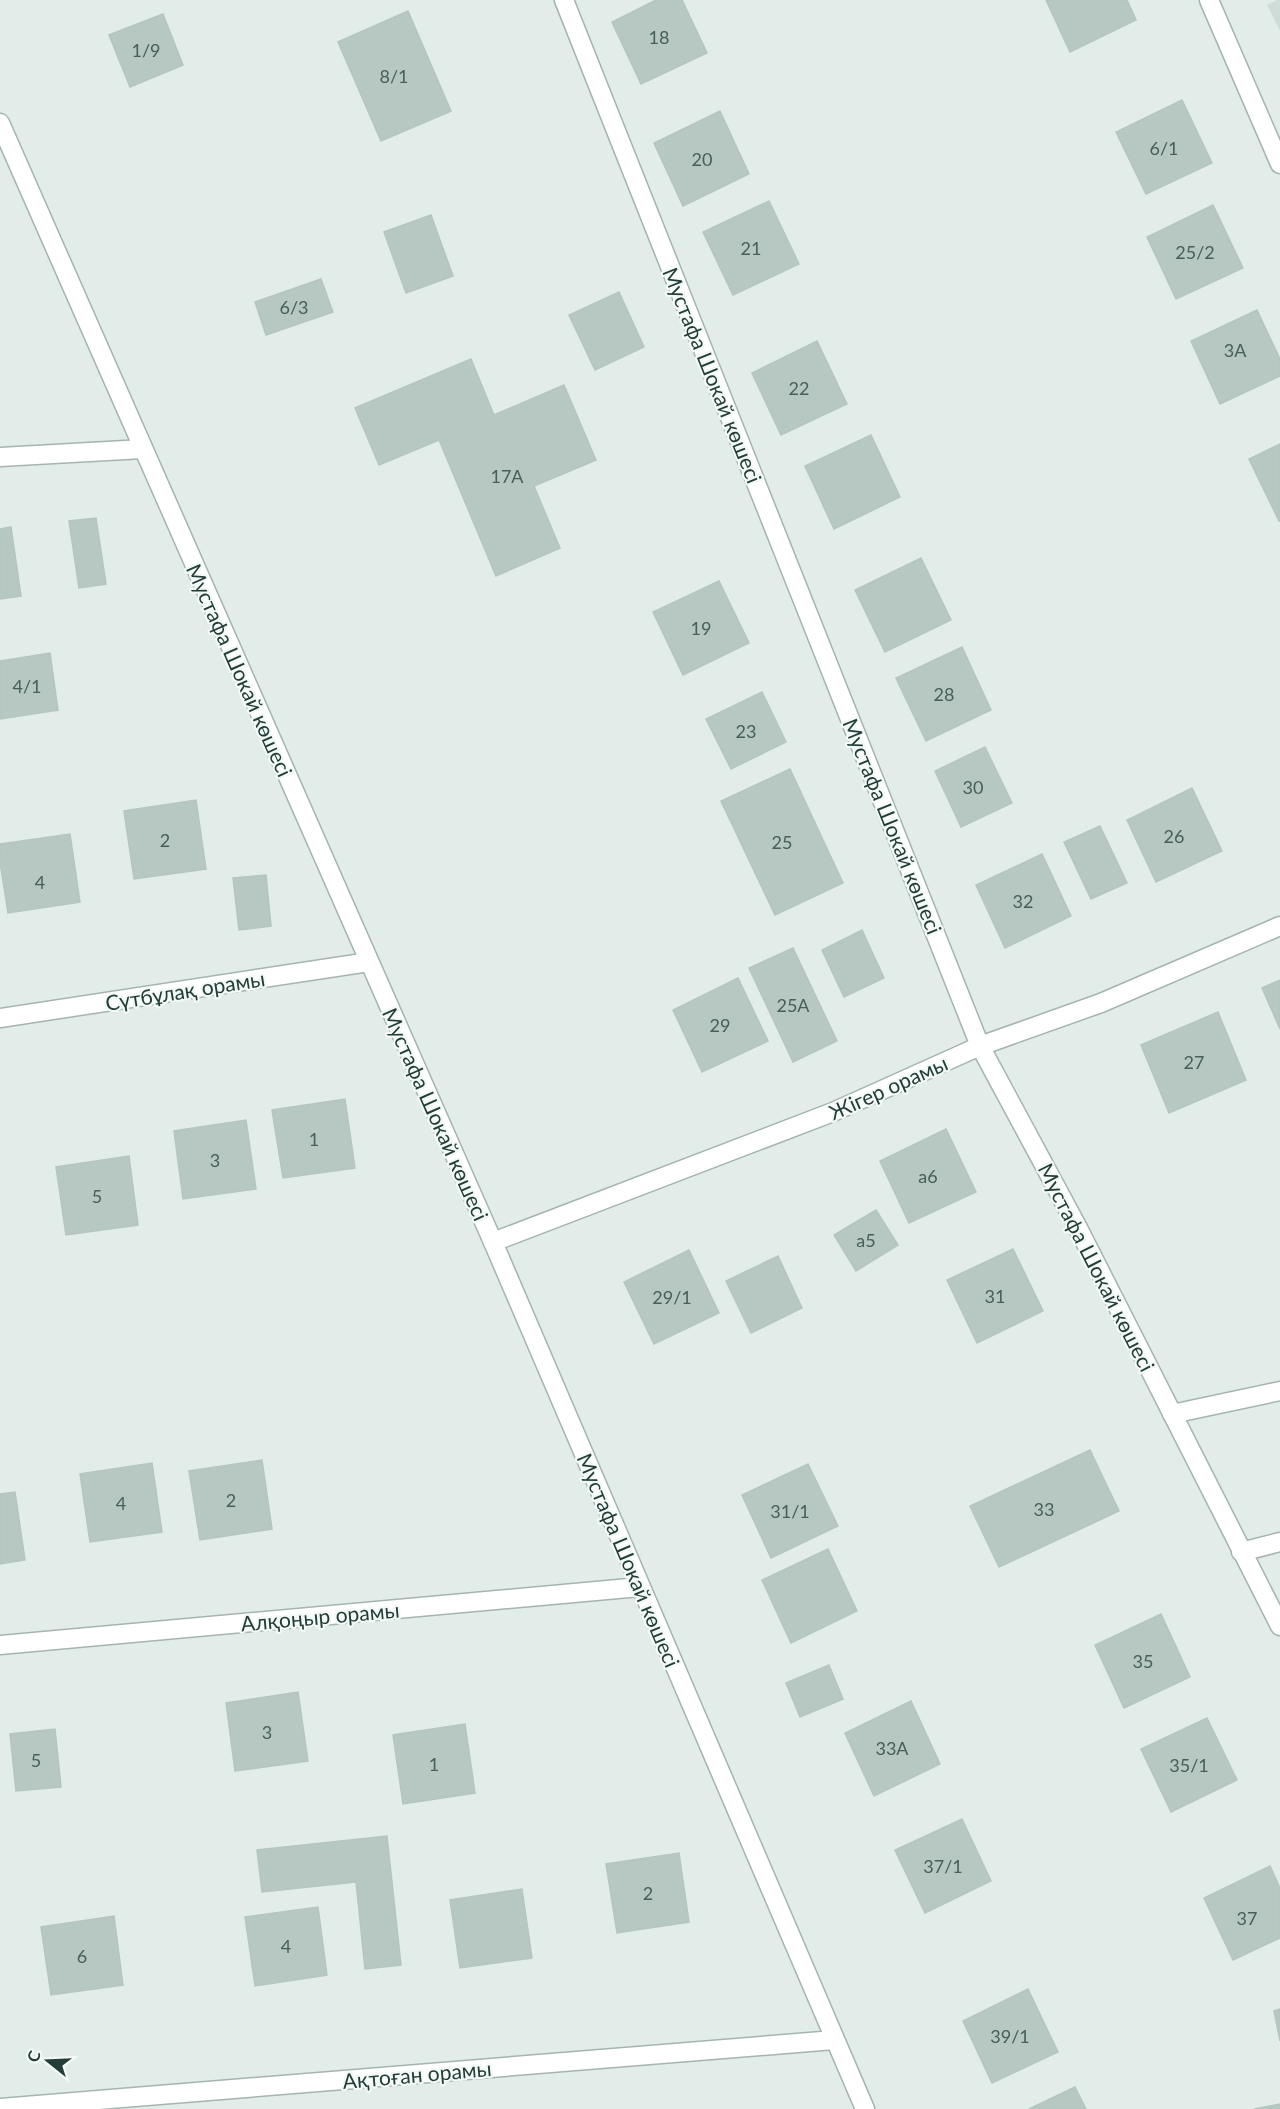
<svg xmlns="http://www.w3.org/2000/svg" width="1280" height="2109" viewBox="0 0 1280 2109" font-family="Lato,sans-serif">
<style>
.built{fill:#d0dcd8}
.building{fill:#b7c7c2;stroke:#b5c6c0;stroke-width:1.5}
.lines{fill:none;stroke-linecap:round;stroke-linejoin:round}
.minor-casing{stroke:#a5b4b0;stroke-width:21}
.minor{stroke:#fff;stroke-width:18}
.labels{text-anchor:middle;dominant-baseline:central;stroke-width:4.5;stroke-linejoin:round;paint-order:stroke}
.number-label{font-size:18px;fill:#47605a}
.street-label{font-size:21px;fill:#223d38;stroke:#f3f9f6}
</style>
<rect width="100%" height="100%" fill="#e2ece9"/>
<!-- built -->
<polygon class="built" points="1277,0 1280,0 1280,31 1267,5"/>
<!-- building -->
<g class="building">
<polygon points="656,0 682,0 707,53 641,84 612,22"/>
<polygon points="1046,0 1127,0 1136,20 1070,52"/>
<polygon points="408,11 451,111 381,141 338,42"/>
<polygon points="163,14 183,65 130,87 109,35"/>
<polygon points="1182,100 1212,163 1146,194 1116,132"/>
<polygon points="720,111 749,174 683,206 654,143"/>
<polygon points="769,201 799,264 733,295 703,232"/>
<polygon points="1213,205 1243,268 1176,299 1147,237"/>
<polygon points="431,215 453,276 406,293 384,232"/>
<polygon points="321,279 333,312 266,335 255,302"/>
<polygon points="619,292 644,347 595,370 569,315"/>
<polygon points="1257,310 1280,359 1280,376 1220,404 1191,341"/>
<polygon points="817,341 847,404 781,435 752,373"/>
<polygon points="471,359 494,415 564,385 596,460 534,486 560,548 496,576 439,440 379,465 355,408"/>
<polygon points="871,435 900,497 834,529 805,466"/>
<polygon points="1280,444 1280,521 1279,521 1249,459"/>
<polygon points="96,518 106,584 79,588 69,521"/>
<polygon points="11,527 21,596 0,599 0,529"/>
<polygon points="921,558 951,620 885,652 855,590"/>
<polygon points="719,581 749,643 683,675 653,612"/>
<polygon points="962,647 991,710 926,741 896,678"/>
<polygon points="50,653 58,710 0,719 0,661"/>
<polygon points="762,692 786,742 731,769 706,719"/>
<polygon points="985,747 1012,803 961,827 935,771"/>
<polygon points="790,769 843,883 775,915 721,801"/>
<polygon points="1192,788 1222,851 1156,882 1127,820"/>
<polygon points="196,800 206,869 134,879 124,811"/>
<polygon points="1100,826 1127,883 1091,899 1064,842"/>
<polygon points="70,834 80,902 8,913 0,862 0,844"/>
<polygon points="1042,854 1071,916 1005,948 976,885"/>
<polygon points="266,875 271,926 239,930 233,878"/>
<polygon points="862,930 884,978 844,997 822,950"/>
<polygon points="793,948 837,1041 793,1062 749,968"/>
<polygon points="738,978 768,1041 702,1072 673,1010"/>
<polygon points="1280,980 1280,1029 1262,988"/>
<polygon points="1218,1012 1246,1080 1169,1113 1141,1045"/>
<polygon points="345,1099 355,1168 283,1178 272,1110"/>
<polygon points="246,1120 256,1189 183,1199 174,1131"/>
<polygon points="946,1129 976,1192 909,1223 880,1161"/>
<polygon points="129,1156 138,1225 66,1235 56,1167"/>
<polygon points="876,1210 898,1245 856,1271 834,1235"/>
<polygon points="1013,1249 1043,1311 977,1343 947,1280"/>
<polygon points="689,1250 719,1313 654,1344 624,1282"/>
<polygon points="778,1256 802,1308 751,1333 726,1281"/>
<polygon points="1090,1450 1119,1511 999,1567 970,1506"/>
<polygon points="262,1460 272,1529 200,1540 189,1471"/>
<polygon points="152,1463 162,1532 90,1542 80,1474"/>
<polygon points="808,1464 838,1526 771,1558 742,1495"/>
<polygon points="15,1492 25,1560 0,1564 0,1494"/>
<polygon points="828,1549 857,1611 791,1643 762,1580"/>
<polygon points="1161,1614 1190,1677 1124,1708 1095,1645"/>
<polygon points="829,1665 843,1699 800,1717 786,1683"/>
<polygon points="298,1692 308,1761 235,1771 226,1703"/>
<polygon points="911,1701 940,1764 874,1796 845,1733"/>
<polygon points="1207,1718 1237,1780 1171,1812 1141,1749"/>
<polygon points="465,1724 475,1793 403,1804 393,1735"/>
<polygon points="55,1729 61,1787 16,1791 10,1734"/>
<polygon points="962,1819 991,1881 925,1913 895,1850"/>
<polygon points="387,1836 401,1965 365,1969 356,1882 262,1892 257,1850"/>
<polygon points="679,1853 689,1922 617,1933 606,1864"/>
<polygon points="1270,1866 1280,1888 1280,1938 1233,1960 1204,1898"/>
<polygon points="522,1889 532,1958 460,1968 450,1900"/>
<polygon points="318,1907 327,1975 255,1986 245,1917"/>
<polygon points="114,1916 123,1985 51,1995 41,1927"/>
<polygon points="1028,1989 1058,2052 992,2083 963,2021"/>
<polygon points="1280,2009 1280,2041 1274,2011"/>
<polygon points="1075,2087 1086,2109 1029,2109"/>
<polygon points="1280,2104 1280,2109 1254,2109"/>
</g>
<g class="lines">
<defs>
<g id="minor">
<polyline points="564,0 980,1046 1078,1228 1280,1626"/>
<polyline points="1209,0 1280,164"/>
<polyline points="0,123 493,1242 865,2109"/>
<polyline points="0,457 143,449"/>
<polyline points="0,1018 369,962"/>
<polyline points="493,1242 833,1112 980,1046 1101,1003 1280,926"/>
<polyline points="1172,1414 1280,1391"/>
<polyline points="1241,1552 1280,1542"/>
<polyline points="0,1645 640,1587"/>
<polyline points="0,2108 834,2040"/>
</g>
</defs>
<!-- minor casing -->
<use href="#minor" class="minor-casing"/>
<!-- minor -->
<use href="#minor" class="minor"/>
</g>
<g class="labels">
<!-- number labels -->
<g class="number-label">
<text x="659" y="37">18</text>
<text x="146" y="50">1/9</text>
<text x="394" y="76">8/1</text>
<text x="1164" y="148">6/1</text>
<text x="702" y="159">20</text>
<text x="751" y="248">21</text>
<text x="1195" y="252">25/2</text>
<text x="294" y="307">6/3</text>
<text x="1235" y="350">3А</text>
<text x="799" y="388">22</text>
<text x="507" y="476">17А</text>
<text x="701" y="628">19</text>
<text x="27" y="686">4/1</text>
<text x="944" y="694">28</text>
<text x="746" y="731">23</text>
<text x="973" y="787">30</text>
<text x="1174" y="836">26</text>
<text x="165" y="840">2</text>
<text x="782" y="842">25</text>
<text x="40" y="882">4</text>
<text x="1023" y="901">32</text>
<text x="793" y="1005">25А</text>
<text x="720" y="1025">29</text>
<text x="1194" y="1062">27</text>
<text x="314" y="1139">1</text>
<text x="215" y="1160">3</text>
<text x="928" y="1176">а6</text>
<text x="97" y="1196">5</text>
<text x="866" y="1240">а5</text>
<text x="995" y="1296">31</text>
<text x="672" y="1297">29/1</text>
<text x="231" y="1500">2</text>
<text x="121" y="1503">4</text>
<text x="1044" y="1509">33</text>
<text x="790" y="1511">31/1</text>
<text x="1143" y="1661">35</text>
<text x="267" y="1732">3</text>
<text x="892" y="1748">33А</text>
<text x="36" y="1760">5</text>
<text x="434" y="1764">1</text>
<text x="1189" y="1765">35/1</text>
<text x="943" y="1866">37/1</text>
<text x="648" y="1893">2</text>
<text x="1247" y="1918">37</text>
<text x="286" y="1946">4</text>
<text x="82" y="1956">6</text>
<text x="1010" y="2036">39/1</text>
</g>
<!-- street labels -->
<g class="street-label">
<text transform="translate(713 375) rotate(68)">Мустафа Шокай көшесі</text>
<text transform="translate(240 670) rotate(66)">Мустафа Шокай көшесі</text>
<text transform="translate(893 826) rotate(68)">Мустафа Шокай көшесі</text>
<text transform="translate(185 990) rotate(-9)">Cүтбұлақ орамы</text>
<text transform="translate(888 1087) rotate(-24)">Жігер орамы</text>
<text transform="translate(436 1114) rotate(66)">Мустафа Шокай көшесі</text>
<text transform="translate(1097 1267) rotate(63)">Мустафа Шокай көшесі</text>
<text transform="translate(629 1560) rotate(67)">Мустафа Шокай көшесі</text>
<text transform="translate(320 1616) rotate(-5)">Алқоңыр орамы</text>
<text transform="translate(417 2074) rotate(-5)">Ақтоған орамы</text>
</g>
</g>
<!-- north arrow -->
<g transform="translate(48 2061) rotate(288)" stroke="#f3f9f6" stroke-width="4.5" paint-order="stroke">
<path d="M0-4.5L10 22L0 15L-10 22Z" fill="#223d38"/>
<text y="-9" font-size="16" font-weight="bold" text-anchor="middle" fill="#223d38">С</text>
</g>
</svg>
